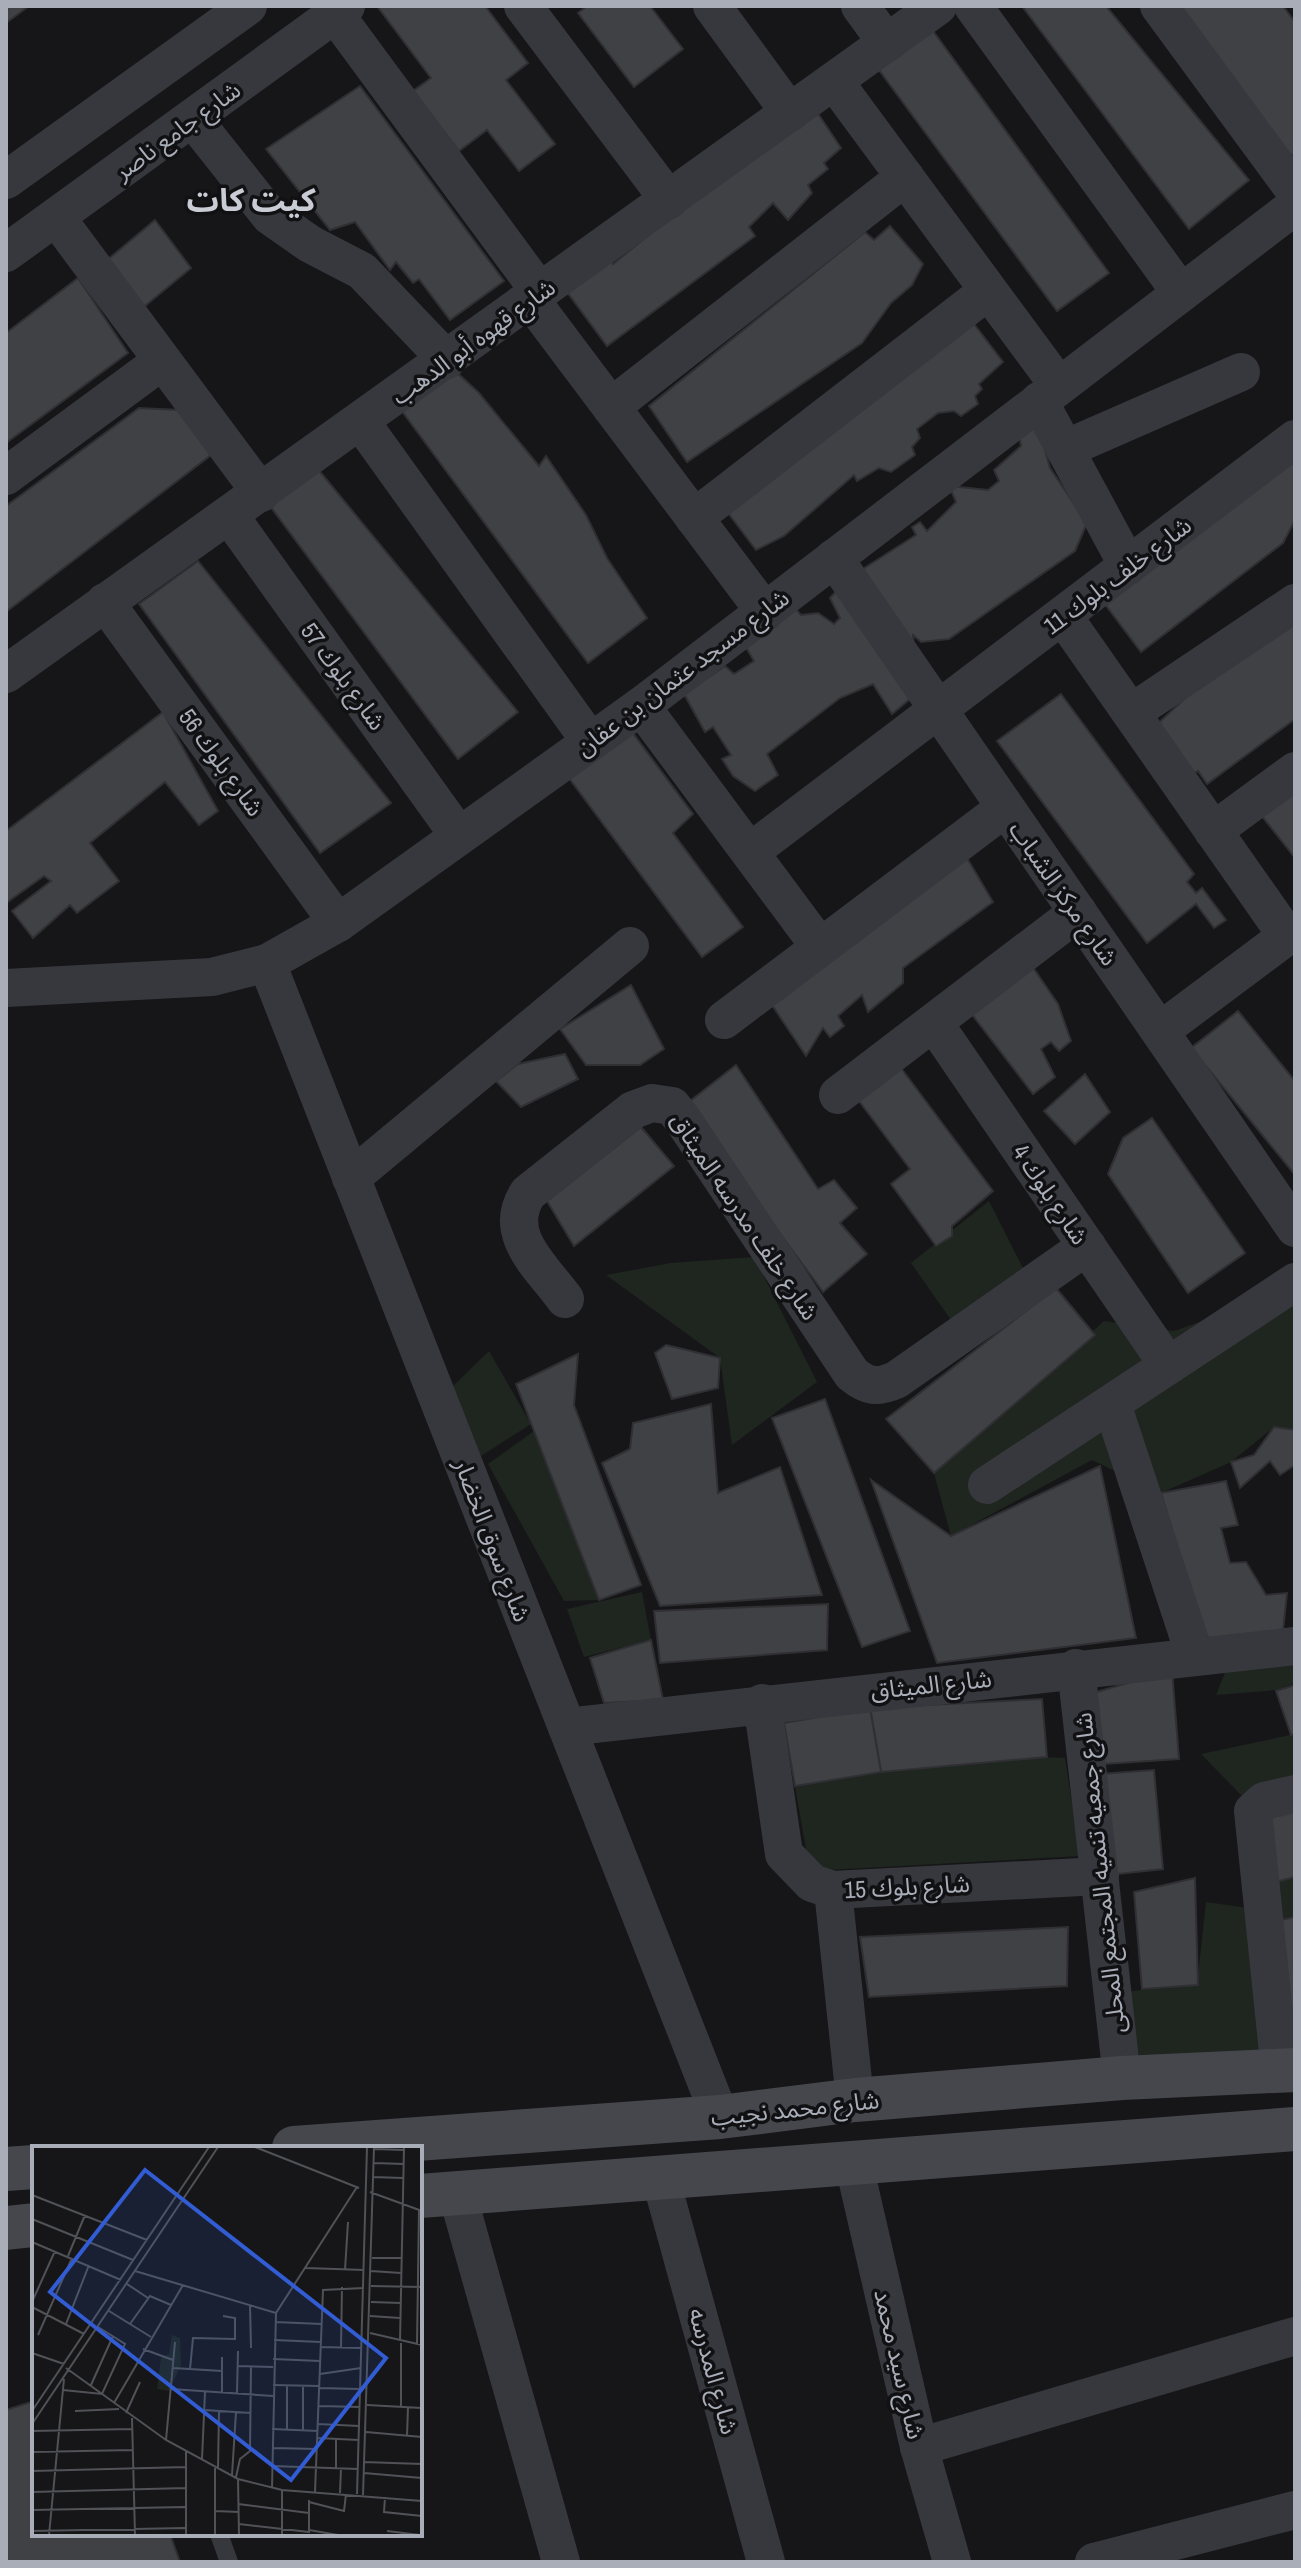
<svg xmlns="http://www.w3.org/2000/svg" width="1301" height="2568" viewBox="0 0 1301 2568" font-family="'Archivo Narrow','Noto Sans Arabic',sans-serif">
<style>
.green{fill:#1e261f}
.building{fill:#404145;stroke:#303034;stroke-width:2}
.lines{fill:none;stroke-linecap:round;stroke-linejoin:round}
.lane{stroke:#37383d;stroke-width:18}
.street{stroke:#37383d;stroke-width:38}
.secondary{stroke:#45474d;stroke-width:44}
.labels{text-anchor:middle;dominant-baseline:central;stroke-width:7;stroke-linejoin:round;paint-order:stroke}
.street-label{font-size:24px;fill:#a8adb8;stroke:#111113}
.district-label{font-size:32px;font-weight:bold;fill:#c9ccd4;stroke:#111113}
.inset-road{fill:none;stroke:#505258;stroke-width:2}
.view{fill:#325cd3;fill-opacity:0.15;stroke:#325cd3;stroke-width:4}
.inset-edge{fill:none;stroke:#a8adb8;stroke-width:4}
</style>
<rect width="100%" height="100%" fill="#161618"/>
<!-- green -->
<g class="green">
<polygon points="989,1201 1023,1268 951,1320 911,1263"/>
<polygon points="754,1257 817,1382 732,1445 720,1358 606,1275 671,1263"/>
<polygon points="1295,1288 1295,1430 1274,1427 1231,1462 1161,1493 1092,1460 951,1536 934,1473 1104,1321 1174,1331"/>
<polygon points="489,1351 531,1424 481,1456 448,1391"/>
<polygon points="534,1431 599,1600 564,1601 488,1464"/>
<polygon points="642,1592 651,1640 584,1657 567,1609"/>
<polygon points="1295,1645 1295,1683 1277,1690 1216,1695 1232,1655"/>
<polygon points="1295,1734 1295,1783 1242,1796 1201,1754"/>
<polygon points="974,1754 1065,1758 1080,1856 810,1871 795,1787"/>
<polygon points="1295,1877 1295,1916 1276,1921 1276,1882"/>
<polygon points="1206,1902 1255,1909 1262,2058 1122,2078 1122,1992 1197,1985"/>
</g>
<!-- building -->
<g class="building">
<polygon points="6,6 29,6 6,23"/>
<polygon points="377,6 485,6 528,63 506,80 555,144 519,171 487,130 459,151 413,91 431,78"/>
<polygon points="587,6 650,6 683,49 634,87 578,13"/>
<polygon points="1022,6 1106,6 1249,180 1189,229"/>
<polygon points="1171,6 1283,6 1295,22 1295,153 1289,158"/>
<polygon points="928,24 1109,273 1057,311 873,62"/>
<polygon points="360,86 504,281 450,320 419,279 413,283 396,262 390,270 355,222 330,230 266,149"/>
<polygon points="811,103 841,148 824,163 828,169 808,185 812,193 788,220 773,203 749,227 755,236 607,346 567,292 604,251 613,264"/>
<polygon points="155,220 191,268 140,310 106,261"/>
<polygon points="890,226 923,264 912,285 891,303 862,343 687,462 649,406 865,232 874,240"/>
<polygon points="78,278 128,353 6,443 6,333"/>
<polygon points="974,324 1003,362 979,384 982,389 975,396 978,404 961,416 954,411 938,413 917,429 920,438 912,447 915,455 891,472 879,468 857,481 854,475 784,536 756,550 725,509"/>
<polygon points="452,368 479,393 539,466 546,456 586,515 607,558 647,618 588,663 401,410"/>
<polygon points="139,408 180,410 215,452 6,612 6,506"/>
<polygon points="1036,418 1050,468 1087,523 1075,551 949,639 921,642 913,635 916,694 858,572 916,535 912,527 920,522 927,531 956,502 949,486 988,490 999,481 994,470 1021,446 1017,424"/>
<polygon points="1295,437 1295,520 1283,543 1141,652 1095,591"/>
<polygon points="317,468 518,712 458,759 270,506"/>
<polygon points="198,561 391,803 320,853 139,604"/>
<polygon points="839,588 916,694 892,714 873,684 840,698 767,754 778,775 755,791 733,776 722,759 731,755 713,727 705,732 684,694 725,666 734,674 754,661 744,644 794,607 801,615 818,613 834,624 840,618 830,598"/>
<polygon points="1295,613 1295,719 1207,784 1198,771 1188,776 1152,729 1240,647"/>
<polygon points="1061,694 1194,874 1187,882 1196,893 1202,888 1226,920 1214,928 1196,904 1147,943 997,741"/>
<polygon points="163,712 218,811 199,825 165,782 90,843 119,881 77,913 70,905 33,938 12,911 51,881 44,876 6,903 6,831"/>
<polygon points="618,713 693,814 673,833 743,927 702,957 554,758"/>
<polygon points="1295,781 1295,858 1257,810"/>
<polygon points="967,858 993,902 903,968 903,983 868,1012 862,995 838,1016 844,1026 830,1037 823,1028 806,1056 758,984"/>
<polygon points="1032,966 1058,1004 1071,1041 1059,1051 1051,1042 1041,1049 1055,1077 1033,1094 970,1012"/>
<polygon points="631,985 664,1049 640,1065 586,1065 560,1029"/>
<polygon points="1238,1011 1295,1081 1295,1175 1191,1048"/>
<polygon points="565,1054 578,1079 521,1107 496,1081 518,1064"/>
<polygon points="898,1064 993,1191 952,1226 952,1236 936,1246 891,1184 910,1169 856,1097"/>
<polygon points="736,1065 818,1189 834,1180 857,1208 840,1223 867,1254 823,1292 685,1105"/>
<polygon points="1085,1074 1110,1112 1075,1144 1044,1111"/>
<polygon points="1152,1118 1245,1253 1188,1293 1108,1174 1123,1138"/>
<polygon points="641,1127 674,1166 574,1246 547,1201"/>
<polygon points="1056,1288 1095,1335 934,1473 886,1419"/>
<polygon points="666,1345 720,1358 718,1388 672,1399 655,1353"/>
<polygon points="578,1354 574,1405 641,1585 599,1600 516,1384"/>
<polygon points="825,1399 910,1631 862,1647 772,1418"/>
<polygon points="711,1404 718,1493 780,1467 822,1595 660,1606 602,1463 630,1449 633,1423"/>
<polygon points="1274,1427 1295,1430 1295,1465 1280,1475 1270,1461 1240,1488 1231,1462 1254,1455"/>
<polygon points="1100,1466 1136,1638 937,1663 871,1480 951,1536"/>
<polygon points="1226,1481 1238,1525 1221,1528 1230,1563 1246,1562 1266,1595 1287,1593 1283,1631 1207,1644 1161,1493"/>
<polygon points="828,1604 827,1650 660,1663 654,1611"/>
<polygon points="651,1640 663,1700 604,1703 590,1658"/>
<polygon points="1172,1670 1179,1759 1104,1764 1093,1693"/>
<polygon points="1295,1685 1295,1734 1291,1735 1276,1691"/>
<polygon points="1042,1699 1047,1757 881,1772 870,1708"/>
<polygon points="870,1708 881,1772 795,1786 784,1723"/>
<polygon points="1154,1770 1163,1869 1100,1876 1100,1774"/>
<polygon points="1295,1808 1295,1877 1276,1882 1266,1815"/>
<polygon points="1195,1878 1198,1985 1142,1989 1134,1892"/>
<polygon points="1295,1917 1295,2013 1287,2014 1276,1921"/>
<polygon points="1068,1927 1067,1986 869,1997 860,1937"/>
<polygon points="34,2401 34,2534 170,2534 180,2562 6,2562 6,2410"/>
</g>
<g class="lines">
<!-- lane -->
<polyline class="lane" points="219,2534 229,2562"/>
<!-- street -->
<g class="street">
<polyline points="523,6 669,200"/>
<polyline points="712,6 790,113"/>
<polyline points="860,6 887,43"/>
<polyline points="973,6 1181,293"/>
<polyline points="1159,6 1295,191"/>
<polyline points="335,14 540,292"/>
<polyline points="834,81 1059,386"/>
<polyline points="193,119 270,216 310,244 362,271 447,360"/>
<polyline points="6,180 248,6"/>
<polyline points="56,217 261,493"/>
<polyline points="6,253 346,6"/>
<polyline points="530,299 765,612"/>
<polyline points="1039,401 1128,566"/>
<polyline points="611,407 905,177"/>
<polyline points="361,422 590,741"/>
<polyline points="1065,449 1241,372"/>
<polyline points="6,476 162,361"/>
<polyline points="229,515 459,836"/>
<polyline points="694,518 988,291"/>
<polyline points="834,558 1295,1228"/>
<polyline points="105,602 338,923"/>
<polyline points="1063,616 1287,936"/>
<polyline points="6,674 938,6"/>
<polyline points="641,706 820,947"/>
<polyline points="1131,713 1295,603"/>
<polyline points="1213,831 1295,771"/>
<polyline points="750,852 1295,439"/>
<polyline points="267,963 720,2117"/>
<polyline points="6,988 212,977 267,963 338,923 641,706 1295,206"/>
<polyline points="724,1020 1005,808"/>
<polyline points="934,1023 1168,1365"/>
<polyline points="1160,1031 1295,930"/>
<polyline points="838,1095 1078,912"/>
<polyline points="351,1178 630,946"/>
<path d="M 565,1299 C 541,1266 501,1234 528,1193 L 633,1110 L 652,1103 L 672,1106 L 683,1120 L 852,1374 C 868,1387 877,1388 896,1380 L 1087,1246"/>
<polyline points="1112,1404 1195,1656"/>
<polyline points="987,1485 1295,1282"/>
<polyline points="1076,1668 1122,2078"/>
<polyline points="762,1703 784,1854 812,1883 833,1890 1100,1876"/>
<polyline points="567,1727 1295,1646"/>
<polyline points="833,1890 855,2100"/>
<polyline points="1280,2071 1253,1811 1264,1801 1295,1794"/>
<polyline points="854,2165 919,2447 952,2562"/>
<polyline points="661,2180 766,2562"/>
<polyline points="457,2193 561,2562"/>
<polyline points="919,2447 1295,2336"/>
<polyline points="1094,2562 1295,2510"/>
</g>
<!-- secondary -->
<g class="secondary">
<polyline points="294,2148 720,2117 855,2100 1122,2078 1295,2070"/>
<polyline points="6,2169 34,2167"/>
<polyline points="420,2196 1295,2129"/>
<polyline points="6,2228 34,2225"/>
</g>
</g>
<g class="labels">
<!-- street labels -->
<g class="street-label">
<text transform="translate(177 130) rotate(-36)">شارع جامع ناصر</text>
<text transform="translate(473 341) rotate(-36)">شارع قهوه أبو الدهب</text>
<text transform="translate(1117 575) rotate(-37)">شارع خلف بلوك 11</text>
<text transform="translate(682 672) rotate(-37)">شارع مسجد عثمان بن عفان</text>
<text transform="translate(344 676) rotate(54)">شارع بلوك 57</text>
<text transform="translate(222 762) rotate(54)">شارع بلوك 56</text>
<text transform="translate(1064 893) rotate(55)">شارع مركز الشباب</text>
<text transform="translate(1051 1194) rotate(56)">شارع بلوك 4</text>
<text transform="translate(745 1216) rotate(56)">شارع خلف مدرسه الميثاق</text>
<text transform="translate(493 1540) rotate(69)">شارع سوق الخضار</text>
<text transform="translate(931 1684) rotate(-6)">شارع الميثاق</text>
<text transform="translate(1099 1873) rotate(-96)">شارع جمعيه تنميه المجتمع المحلى</text>
<text transform="translate(907 1886) rotate(-3)">شارع بلوك 15</text>
<text transform="translate(795 2108) rotate(-6)">شارع محمد نجيب</text>
<text transform="translate(900 2364) rotate(77)">شارع سيد محمد</text>
<text transform="translate(714 2371) rotate(75)">شارع المدرسه</text>
</g>
<!-- district labels -->
<g class="district-label">
<text x="251" y="199">كيت كات</text>
</g>
</g>
<!-- overview -->
<g transform="translate(32 2146)">
<rect width="390" height="390" fill="#161618"/>
<path d="M 140,189 L 148,192 L 149,219 L 137,245 L 125,243 L 129,212 L 137,208 Z" fill="#1e261f"/>
<path class="inset-road" d="M 223,1 L 327,42M 342,3 L 372,4M 342,17 L 372,18M 341,31 L 371,32M 338,46 L 390,65M 0,49 L 115,94M 0,73 L 101,114M 0,96 L 89,134M 36,110 L 53,69M 340,112 L 370,112M 274,122 L 332,124M 313,124 L 316,76M 103,125 L 244,167M 339,125 L 369,127M 95,138 L 116,152M 339,140 L 390,141M 0,156 L 23,105M 339,156 L 369,157M 218,159 L 219,202M 0,161 L 52,188M 77,165 L 119,191M 338,170 L 368,172M 243,176 L 290,178M 34,178 L 57,119M 98,178 L 118,150 L 139,159M 338,187 L 390,199M 6,189 L 40,112M 242,194 L 289,196M 368,195 L 372,1M 385,198 L 387,64M 289,201 L 330,202M 309,201 L 310,141M 111,203 L 141,214M 0,207 L 32,218M 241,213 L 288,215M 205,220 L 241,221M 34,222 L 134,294 L 206,333 L 250,344 L 390,355M 141,222 L 190,225M 158,223 L 161,192 L 203,193 L 203,172 L 191,170M 288,228 L 329,222M 59,239 L 81,190M 241,239 L 287,240M 287,242 L 328,243M 139,243 L 241,250M 31,244 L 70,248 L 93,198 L 66,181M 190,247 L 190,211M 205,247 L 206,205M 82,257 L 151,139M 335,259 L 390,262M 287,260 L 328,261M 369,261 L 369,197M 172,264 L 219,267M 0,265 L 177,1M 43,265 L 87,263M 94,267 L 108,236M 100,272 L 103,389M 0,278 L 186,1M 286,278 L 327,280M 240,283 L 286,285M 255,284 L 255,239M 271,284 L 271,240M 0,285 L 100,283M 334,286 L 390,291M 375,290 L 376,261M 389,291 L 389,262M 285,292 L 327,294M 134,294 L 143,196M 240,302 L 285,303M 0,306 L 101,304M 170,313 L 173,246M 332,316 L 390,318M 240,320 L 326,323M 186,322 L 187,265M 304,322 L 304,293M 0,325 L 154,321M 332,327 L 390,332M 200,329 L 204,266M 204,331 L 208,313 L 218,305 L 219,220M 206,333 L 207,389M 240,342 L 244,167 L 325,41M 250,344 L 250,389M 0,346 L 154,342M 283,346 L 291,144 L 332,142M 308,347 L 309,322M 325,348 L 335,1M 331,349 L 342,1M 353,351 L 352,366 L 390,370M 277,354 L 277,387M 277,356 L 312,365 L 314,348M 206,358 L 277,367M 0,364 L 153,361M 183,365 L 207,366M 207,378 L 277,386M 277,384 L 306,389M 0,385 L 153,382M 355,385 L 388,389M 17,389 L 32,233M 154,389 L 154,305M 183,389 L 183,320"/>
<path class="view" d="M 113,24 L 354,212 L 259,334 L 18,146 Z"/>
<rect width="390" height="390" class="inset-edge"/>
</g>
<!-- border -->
<rect width="1301" height="2568" fill="none" stroke="#a8adb8" stroke-width="16"/>
</svg>
